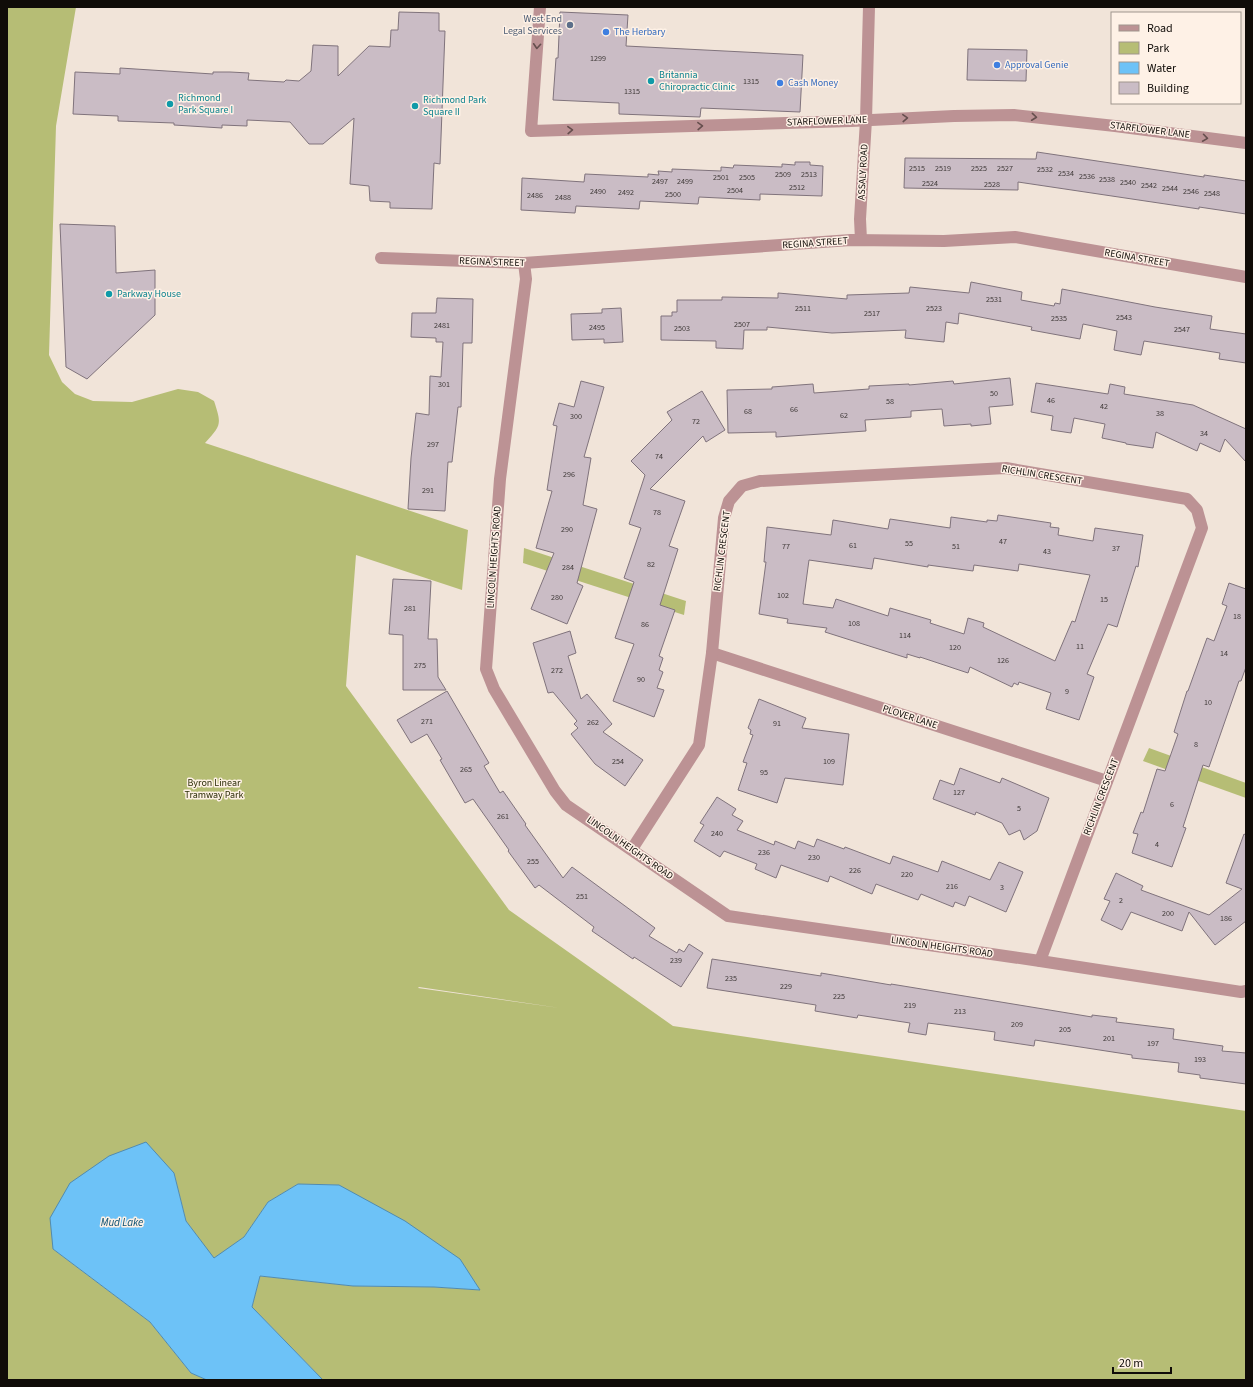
<svg xmlns="http://www.w3.org/2000/svg" width="1253" height="1387" viewBox="0 0 1253 1387" font-family="'Source Sans 3',sans-serif">
<style>
.green{fill:#b6bd75;fill-rule:evenodd}
.water{fill:#6dc2f7;stroke:#518baf}
.building{fill:#cabcc5;stroke:#80737c;fill-rule:evenodd}
.lines{fill:none;stroke-linecap:round;stroke-linejoin:round}
.street{stroke:#bc9294;stroke-width:12}
.oneway{stroke:#664f4e}
.service-dot{fill:#5c6f8a;stroke:#fef1e6;stroke-width:1.5}
.shop-dot{fill:#3f7fe0;stroke:#fef1e6;stroke-width:1.5}
.culture-dot{fill:#0f9aa8;stroke:#fef1e6;stroke-width:1.5}
.labels{text-anchor:middle;dominant-baseline:central;stroke-width:3;stroke-linejoin:round;paint-order:stroke}
.number-label{font-size:8px;fill:#3e3837}
.service-label{font-size:10px;fill:#4e5e75;stroke:#fef1e6;text-anchor:end}
.shop-label{font-size:10px;fill:#366cbe;stroke:#fef1e6;text-anchor:start}
.culture-label{font-size:10px;fill:#0d838f;stroke:#fef1e6;text-anchor:start}
.street-label{font-size:10px;fill:#100c08;stroke:#fef1e6}
.park-label{font-size:10px;fill:#2c2e07;stroke:#fef1e6}
.water-label{font-size:11px;font-style:italic;fill:#0a4f72;stroke:#fef1e6}
</style>
<rect width="100%" height="100%" fill="#f1e4d9"/>
<!-- green -->
<g class="green">
<path d="M 7,7 L 76,7 L 56,126 L 49,355 L 62,382 L 75,394 L 93,401 L 132,402 L 178,389 L 198,392 L 214,401 C 222,425 221,425 205,443 L 468,530 L 462,590 L 356,555 L 346,686 L 509,910 L 673,1026 L 1246,1111 L 1246,1380 L 323,1380 L 252,1307 L 260,1276 L 353,1286 L 434,1287 L 480,1290 L 339,1185 L 298,1184 L 268,1202 L 244,1237 L 214,1259 L 186,1221 L 174,1173 L 53,1249 L 150,1322 L 191,1373 L 207,1380 L 7,1380 ZM 419,987 L 560,1008 L 418,988 Z"/>
<polygon points="524,548 686,601 684,615 523,563"/>
<polygon points="1149,748 1246,783 1246,798 1143,761"/>
</g>
<!-- water -->
<polygon class="water" points="146,1142 174,1173 186,1221 214,1258 244,1237 268,1202 298,1184 339,1185 405,1221 460,1259 480,1290 434,1287 353,1286 260,1276 252,1307 323,1380 207,1380 191,1373 150,1322 53,1249 50,1218 70,1183 109,1156"/>
<!-- building -->
<g class="building">
<polygon points="399,12 439,13 439,31 445,31 440,164 434,163 432,209 390,208 390,202 370,201 369,186 350,184 354,118 323,144 309,144 290,122 247,120 247,126 222,125 222,128 174,125 174,123 118,121 118,116 73,114 75,72 120,74 120,68 213,74 213,72 230,72 249,73 248,80 284,82 286,80 299,81 311,71 313,45 338,46 338,76 369,46 390,47 391,30 398,30"/>
<polygon points="560,12 628,15 626,46 803,55 800,112 701,108 700,117 619,114 619,103 553,100 556,58 558,58"/>
<polygon points="968,49 1027,50 1026,81 967,80"/>
<polygon points="1037,152 1204,177 1204,175 1246,181 1246,214 1199,207 1199,209 1018,182 1018,190 904,188 905,158 1036,159"/>
<polygon points="795,162 810,162 810,165 823,166 822,196 760,194 760,200 699,197 698,204 640,201 639,209 576,206 575,213 521,210 522,178 584,182 585,174 648,177 648,174 659,175 658,171 672,172 672,169 721,171 721,167 733,168 734,165 782,167 782,164 795,165"/>
<polygon points="60,224 115,226 116,273 155,270 155,315 87,379 66,367"/>
<polygon points="971,282 1022,292 1021,300 1054,306 1055,303 1060,304 1062,289 1155,307 1212,316 1210,329 1246,334 1246,363 1219,359 1220,353 1144,341 1141,355 1114,350 1117,331 1083,324 1080,339 1031,330 1032,327 959,313 958,324 946,322 944,342 905,338 906,330 832,333 767,327 767,330 744,330 743,349 716,348 716,341 661,340 661,316 672,316 672,312 677,312 677,300 722,300 722,297 778,298 778,293 847,299 847,295 909,293 910,287 969,293"/>
<polygon points="437,298 473,299 472,343 463,343 461,407 458,407 452,462 448,462 445,511 408,509 411,458 416,413 429,415 430,376 441,377 443,342 436,342 436,338 411,337 412,313 436,313"/>
<polygon points="621,308 623,342 604,343 604,339 572,340 571,314 602,313 602,309"/>
<polygon points="1010,378 1013,405 989,407 991,424 971,426 971,424 944,426 942,409 911,411 911,417 865,420 866,431 776,437 776,432 728,433 727,390 772,389 772,387 813,384 814,393 869,389 869,386 909,384 909,385 953,381 954,384"/>
<polygon points="581,381 604,387 584,457 591,458 583,505 597,509 577,583 583,586 567,624 531,609 554,553 536,548 552,491 547,490 557,426 553,425 559,403 574,407"/>
<polygon points="1036,383 1108,394 1110,384 1125,387 1124,394 1193,405 1246,429 1246,462 1225,439 1220,452 1200,443 1197,451 1156,432 1153,448 1126,444 1126,443 1102,438 1105,424 1074,418 1071,433 1051,430 1053,416 1031,412"/>
<polygon points="702,391 725,430 706,442 703,436 650,489 685,501 669,546 678,549 660,605 675,610 659,656 663,658 659,670 663,672 657,688 664,690 654,717 613,701 634,644 615,638 634,582 624,578 641,528 629,524 645,475 631,461 672,420 667,412"/>
<path d="M 998,515 L 1051,523 L 1050,527 L 1059,528 L 1058,535 L 1093,541 L 1095,528 L 1143,535 L 1138,567 L 1136,566 L 1117,627 L 1108,624 L 1087,674 L 1094,677 L 1079,720 L 1046,709 L 1051,693 L 1019,682 L 1018,685 L 1014,683 L 1012,687 L 970,667 L 968,673 L 920,657 L 920,658 L 907,654 L 907,658 L 825,632 L 827,628 L 787,623 L 788,619 L 759,614 L 766,562 L 764,562 L 767,527 L 831,535 L 833,520 L 888,529 L 890,519 L 950,528 L 951,517 L 987,522 L 987,520 L 997,521 ZM 874,558 L 928,567 L 928,565 L 973,571 L 974,565 L 1018,571 L 1019,564 L 1090,575 L 1075,622 L 1072,621 L 1055,661 L 983,627 L 984,623 L 968,618 L 964,634 L 930,623 L 931,620 L 890,608 L 888,616 L 836,599 L 833,608 L 803,604 L 809,560 L 872,569 Z"/>
<polygon points="393,579 431,581 428,639 437,639 438,677 446,690 403,690 403,635 389,634"/>
<polygon points="1229,583 1246,589 1246,667 1241,681 1239,681 1209,767 1203,765 1183,827 1186,828 1172,867 1132,853 1138,834 1133,833 1141,812 1143,813 1157,769 1165,771 1178,734 1174,732 1187,691 1188,691 1207,638 1214,641 1227,606 1222,604"/>
<polygon points="570,631 576,653 568,656 581,699 587,694 612,724 603,732 643,760 625,786 595,764 571,734 578,728 574,724 577,721 553,692 548,693 533,643"/>
<polygon points="447,691 489,763 484,766 500,793 503,791 526,824 525,825 563,878 572,867 655,928 649,936 677,953 679,949 684,952 689,944 703,953 681,987 634,957 633,959 592,931 594,927 539,885 535,888 508,851 509,850 473,799 465,803 440,760 442,759 427,734 411,743 397,720"/>
<polygon points="759,699 806,718 802,728 849,734 843,785 785,778 777,803 738,790 747,763 743,762 753,735 750,734 751,730 748,728"/>
<polygon points="960,768 1000,783 1002,778 1049,798 1037,831 1024,840 1020,830 1009,835 1002,823 976,812 975,815 933,799 940,780 954,785"/>
<polygon points="717,797 736,809 732,815 743,821 737,830 774,845 775,841 795,849 798,841 814,847 817,839 844,849 845,847 890,864 893,856 938,872 942,861 990,880 999,862 1023,872 1006,912 969,896 965,906 955,902 953,907 921,894 918,900 876,884 872,894 830,876 828,882 781,865 776,878 755,869 757,864 724,851 720,857 694,841 704,825 700,823"/>
<polygon points="1244,834 1246,835 1246,921 1215,945 1189,912 1182,931 1131,912 1122,930 1101,920 1110,901 1104,899 1116,873 1143,886 1141,890 1209,915 1242,889 1226,883"/>
<polygon points="712,959 821,976 821,973 891,985 891,984 1092,1017 1092,1015 1117,1018 1116,1022 1174,1029 1173,1039 1223,1046 1222,1051 1246,1053 1246,1084 1200,1078 1200,1075 1178,1072 1179,1063 1132,1058 1132,1055 1035,1040 1034,1046 994,1040 995,1032 928,1023 926,1035 908,1032 910,1023 858,1015 857,1018 815,1011 816,1005 707,988"/>
</g>
<g class="lines">
<!-- street -->
<g class="street">
<polyline points="540,7 531,131 851,121 954,116 1014,115 1115,126 1246,143"/>
<polyline points="861,240 860,219 866,120 869,7"/>
<polyline points="381,258 524,263 851,240 944,241 1015,237 1246,277"/>
<polyline points="524,263 526,279 500,479 486,669 494,689 555,791 566,805 728,916 1040,961 1241,992 1246,991"/>
<polyline points="712,653 1107,781"/>
<polyline points="632,849 699,745 712,653 724,518 729,501 742,486 760,481 1006,468 1187,499 1197,510 1202,528 1040,961"/>
</g>
</g>
<!-- one-way arrows -->
<defs><path id="oneway-chevron" d="M-2-3.5L2.5 0L-2 3.5" fill="none" stroke-width="1.6" stroke-linecap="round" stroke-linejoin="round"/></defs>
<g class="oneway">
<use href="#oneway-chevron" transform="translate(537 46) rotate(94)"/>
<use href="#oneway-chevron" transform="translate(1034 117) rotate(6)"/>
<use href="#oneway-chevron" transform="translate(905 118) rotate(-3)"/>
<use href="#oneway-chevron" transform="translate(700 126) rotate(-2)"/>
<use href="#oneway-chevron" transform="translate(570 130) rotate(-2)"/>
<use href="#oneway-chevron" transform="translate(1205 138) rotate(8)"/>
</g>
<!-- markers -->
<circle class="service-dot" cx="570" cy="25" r="4"/>
<g class="shop-dot">
<circle cx="606" cy="32" r="4"/>
<circle cx="997" cy="65" r="4"/>
<circle cx="780" cy="83" r="4"/>
</g>
<g class="culture-dot">
<circle cx="651" cy="81" r="4"/>
<circle cx="170" cy="104" r="4"/>
<circle cx="415" cy="106" r="4"/>
<circle cx="109" cy="294" r="4"/>
</g>
<g class="labels">
<!-- number labels -->
<g class="number-label">
<text x="598" y="58">1299</text>
<text x="751" y="81">1315</text>
<text x="632" y="91">1315</text>
<text x="917" y="168">2515</text>
<text x="943" y="168">2519</text>
<text x="979" y="168">2525</text>
<text x="1005" y="168">2527</text>
<text x="1045" y="169">2532</text>
<text x="1066" y="173">2534</text>
<text x="783" y="174">2509</text>
<text x="809" y="174">2513</text>
<text x="1087" y="176">2536</text>
<text x="721" y="177">2501</text>
<text x="747" y="177">2505</text>
<text x="1107" y="179">2538</text>
<text x="660" y="181">2497</text>
<text x="685" y="181">2499</text>
<text x="1128" y="182">2540</text>
<text x="930" y="183">2524</text>
<text x="992" y="184">2528</text>
<text x="1149" y="185">2542</text>
<text x="797" y="187">2512</text>
<text x="1170" y="188">2544</text>
<text x="735" y="190">2504</text>
<text x="598" y="191">2490</text>
<text x="1191" y="191">2546</text>
<text x="626" y="192">2492</text>
<text x="1212" y="193">2548</text>
<text x="673" y="194">2500</text>
<text x="535" y="195">2486</text>
<text x="563" y="197">2488</text>
<text x="994" y="299">2531</text>
<text x="803" y="308">2511</text>
<text x="934" y="308">2523</text>
<text x="872" y="313">2517</text>
<text x="1124" y="317">2543</text>
<text x="1059" y="318">2535</text>
<text x="742" y="324">2507</text>
<text x="442" y="325">2481</text>
<text x="597" y="327">2495</text>
<text x="682" y="328">2503</text>
<text x="1182" y="329">2547</text>
<text x="444" y="384">301</text>
<text x="994" y="393">50</text>
<text x="1051" y="400">46</text>
<text x="890" y="401">58</text>
<text x="1104" y="406">42</text>
<text x="794" y="409">66</text>
<text x="748" y="411">68</text>
<text x="1160" y="413">38</text>
<text x="844" y="415">62</text>
<text x="576" y="416">300</text>
<text x="696" y="421">72</text>
<text x="1204" y="433">34</text>
<text x="433" y="444">297</text>
<text x="659" y="456">74</text>
<text x="569" y="474">296</text>
<text x="428" y="490">291</text>
<text x="657" y="512">78</text>
<text x="567" y="529">290</text>
<text x="1003" y="541">47</text>
<text x="909" y="543">55</text>
<text x="853" y="545">61</text>
<text x="786" y="546">77</text>
<text x="956" y="546">51</text>
<text x="1116" y="548">37</text>
<text x="1047" y="551">43</text>
<text x="651" y="564">82</text>
<text x="568" y="567">284</text>
<text x="783" y="595">102</text>
<text x="557" y="597">280</text>
<text x="1104" y="599">15</text>
<text x="410" y="608">281</text>
<text x="1237" y="616">18</text>
<text x="854" y="623">108</text>
<text x="645" y="624">86</text>
<text x="905" y="635">114</text>
<text x="1080" y="646">11</text>
<text x="955" y="647">120</text>
<text x="1224" y="653">14</text>
<text x="1003" y="660">126</text>
<text x="420" y="665">275</text>
<text x="557" y="670">272</text>
<text x="641" y="679">90</text>
<text x="1067" y="691">9</text>
<text x="1208" y="702">10</text>
<text x="427" y="721">271</text>
<text x="593" y="722">262</text>
<text x="777" y="723">91</text>
<text x="1196" y="744">8</text>
<text x="618" y="761">254</text>
<text x="829" y="761">109</text>
<text x="466" y="769">265</text>
<text x="764" y="772">95</text>
<text x="959" y="792">127</text>
<text x="1172" y="804">6</text>
<text x="1019" y="808">5</text>
<text x="503" y="816">261</text>
<text x="717" y="833">240</text>
<text x="1157" y="844">4</text>
<text x="764" y="852">236</text>
<text x="814" y="857">230</text>
<text x="533" y="861">255</text>
<text x="855" y="870">226</text>
<text x="907" y="874">220</text>
<text x="952" y="886">216</text>
<text x="1002" y="887">3</text>
<text x="582" y="896">251</text>
<text x="1121" y="900">2</text>
<text x="1168" y="913">200</text>
<text x="1226" y="918">186</text>
<text x="676" y="960">239</text>
<text x="731" y="978">235</text>
<text x="786" y="986">229</text>
<text x="839" y="996">225</text>
<text x="910" y="1005">219</text>
<text x="960" y="1011">213</text>
<text x="1017" y="1024">209</text>
<text x="1065" y="1029">205</text>
<text x="1109" y="1038">201</text>
<text x="1153" y="1043">197</text>
<text x="1200" y="1059">193</text>
</g>
<!-- service labels -->
<g class="service-label">
<text x="562" y="19">West End<tspan x="562" dy="12">Legal Services</tspan></text>
</g>
<!-- shop labels -->
<g class="shop-label">
<text x="614" y="32">The Herbary</text>
<text x="1005" y="65">Approval Genie</text>
<text x="788" y="83">Cash Money</text>
</g>
<!-- culture labels -->
<g class="culture-label">
<text x="659" y="75">Britannia<tspan x="659" dy="12">Chiropractic Clinic</tspan></text>
<text x="178" y="98">Richmond<tspan x="178" dy="12">Park Square I</tspan></text>
<text x="423" y="100">Richmond Park<tspan x="423" dy="12">Square II</tspan></text>
<text x="117" y="294">Parkway House</text>
</g>
<!-- street labels -->
<g class="street-label">
<text transform="translate(827 121) rotate(-2)">STARFLOWER LANE</text>
<text transform="translate(1150 130) rotate(7)">STARFLOWER LANE</text>
<text transform="translate(863 172) rotate(-87)">ASSALY ROAD</text>
<text transform="translate(815 243) rotate(-4)">REGINA STREET</text>
<text transform="translate(1137 258) rotate(10)">REGINA STREET</text>
<text transform="translate(492 262) rotate(2)">REGINA STREET</text>
<text transform="translate(1042 475) rotate(9)">RICHLIN CRESCENT</text>
<text transform="translate(722 551) rotate(-83)">RICHLIN CRESCENT</text>
<text transform="translate(494 557) rotate(-86)">LINCOLN HEIGHTS ROAD</text>
<text transform="translate(910 717) rotate(18)">PLOVER LANE</text>
<text transform="translate(1101 797) rotate(-69)">RICHLIN CRESCENT</text>
<text transform="translate(630 848) rotate(35)">LINCOLN HEIGHTS ROAD</text>
<text transform="translate(942 947) rotate(8)">LINCOLN HEIGHTS ROAD</text>
</g>
<!-- park labels -->
<g class="park-label">
<text x="214" y="783">Byron Linear<tspan x="214" dy="12">Tramway Park</tspan></text>
</g>
<!-- water labels -->
<g class="water-label">
<text x="122" y="1222">Mud Lake</text>
</g>
</g>
<!-- border -->
<rect width="1253" height="1387" fill="none" stroke="#100c08" stroke-width="16"/>
<!-- legend -->
<rect x="1111" y="12" width="130" height="92" fill="#fef1e6" stroke="#9f958d"/>
<rect x="1119" y="25" width="20" height="6" fill="#bc9294" stroke="#9f958d"/>
<text x="1147" y="32" font-size="12" fill="#100c08">Road</text>
<rect x="1119" y="42" width="20" height="12" fill="#b6bd75" stroke="#9f958d"/>
<text x="1147" y="52" font-size="12" fill="#100c08">Park</text>
<rect x="1119" y="62" width="20" height="12" fill="#6dc2f7" stroke="#9f958d"/>
<text x="1147" y="72" font-size="12" fill="#100c08">Water</text>
<rect x="1119" y="82" width="20" height="12" fill="#cabcc5" stroke="#9f958d"/>
<text x="1147" y="92" font-size="12" fill="#100c08">Building</text>
<!-- scale -->
<path d="M1113 1367v6h58v-6" fill="none" stroke="#100c08" stroke-width="2"/>
<text x="1119" y="1367" font-size="12" fill="#100c08" stroke="#fef1e6" stroke-width="3" paint-order="stroke">20 m</text>
</svg>
